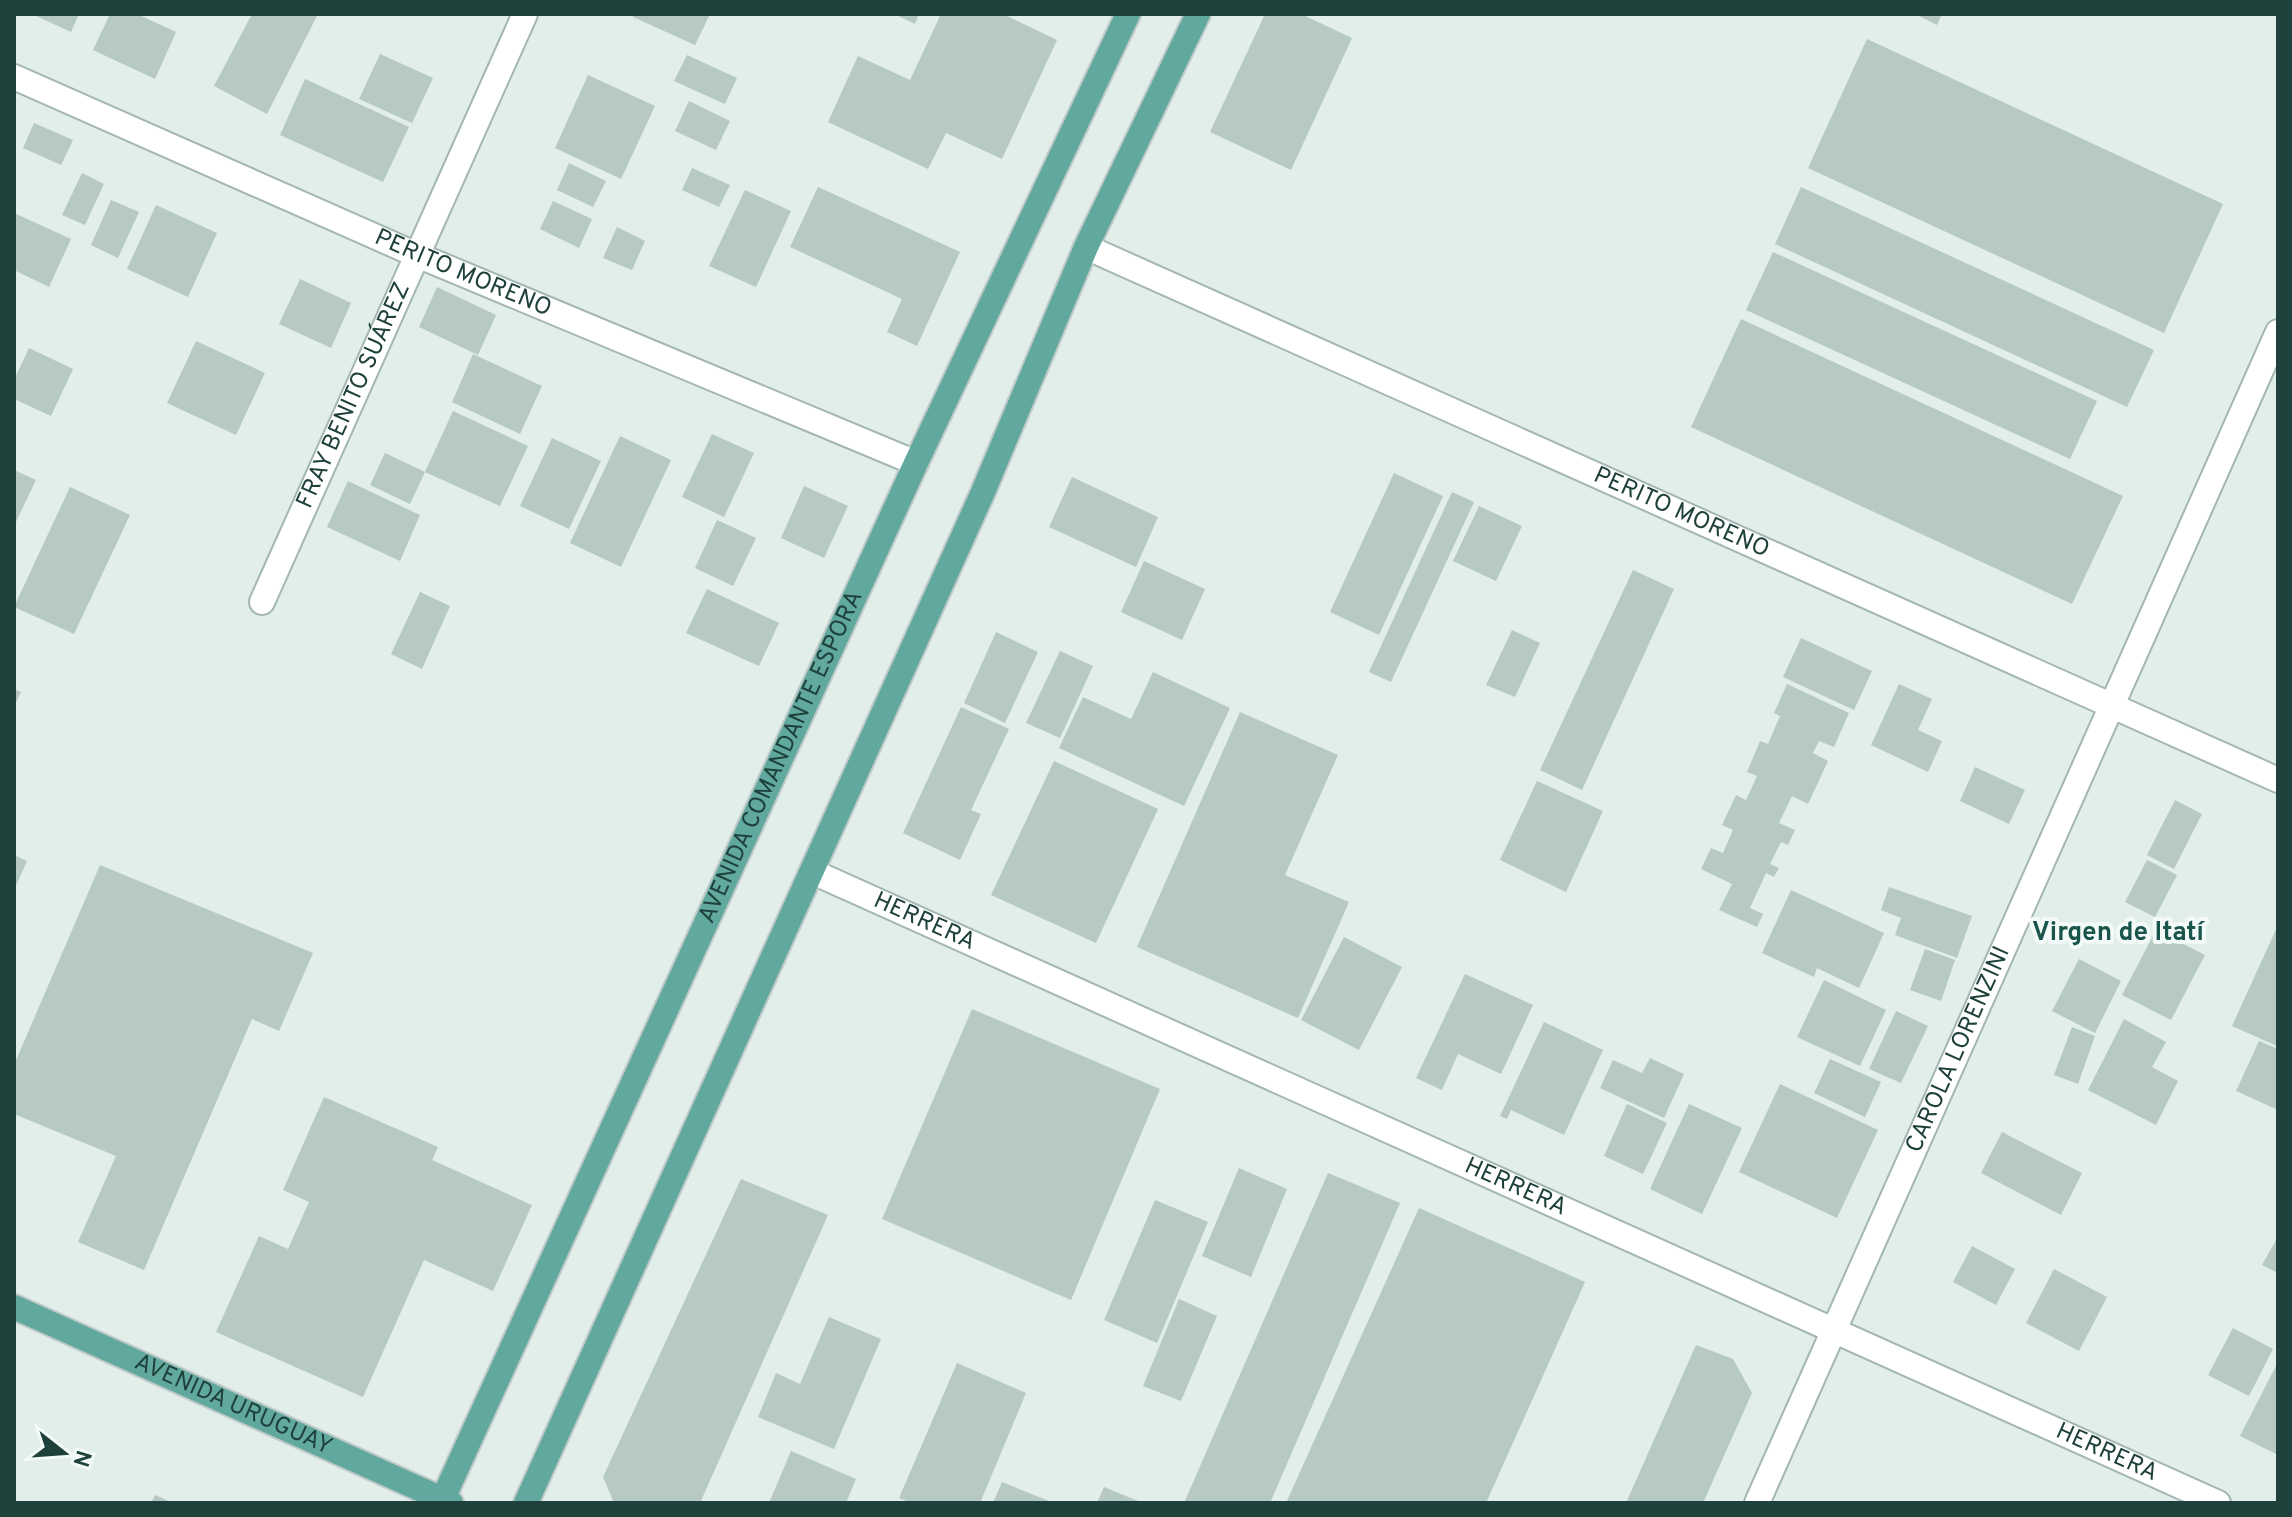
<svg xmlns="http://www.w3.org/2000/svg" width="2292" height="1517" viewBox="0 0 2292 1517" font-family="Overpass,sans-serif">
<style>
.building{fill:#b6c9c3}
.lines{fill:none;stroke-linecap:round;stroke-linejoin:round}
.minor-casing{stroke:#a3b7b2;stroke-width:28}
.major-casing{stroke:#c0cac8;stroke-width:28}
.minor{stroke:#fff;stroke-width:24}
.major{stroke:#61a89e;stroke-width:24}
.labels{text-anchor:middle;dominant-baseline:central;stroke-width:8;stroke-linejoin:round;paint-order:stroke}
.street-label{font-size:24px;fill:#1f413c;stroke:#f3faf7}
.neighbourhood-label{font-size:26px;font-weight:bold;fill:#19554d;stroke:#f3faf7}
</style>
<rect width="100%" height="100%" fill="#e1eeea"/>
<!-- building -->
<g class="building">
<polygon points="32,14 79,14 71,32"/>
<polygon points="110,14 137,14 176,32 155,79 93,50"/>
<polygon points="252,14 318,14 267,114 214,86"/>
<polygon points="634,14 710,14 695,45 633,17"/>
<polygon points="894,14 919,14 915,24"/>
<polygon points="941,14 1003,14 1057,40 1002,159 946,133 928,169 828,122 858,56 910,80"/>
<polygon points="1265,14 1301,14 1352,38 1291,170 1210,132"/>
<polygon points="1915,14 1942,14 1937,25"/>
<polygon points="1867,39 2223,204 2164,333 1808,168"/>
<polygon points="380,54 433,78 412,123 359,99"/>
<polygon points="687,55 737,78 725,104 674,81"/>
<polygon points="588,75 655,106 621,179 555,148"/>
<polygon points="305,79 409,127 383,182 280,135"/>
<polygon points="689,101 730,121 716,150 675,131"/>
<polygon points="34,123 73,140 61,165 23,148"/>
<polygon points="569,163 606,181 593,207 557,190"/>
<polygon points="692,168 730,185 719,207 682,190"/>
<polygon points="82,173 104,184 85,225 62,215"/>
<polygon points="818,187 960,252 917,346 887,332 902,299 790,247"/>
<polygon points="1801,187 2154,350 2127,407 1775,244"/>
<polygon points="745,190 791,211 756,287 709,266"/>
<polygon points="111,200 139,212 118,258 91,245"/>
<polygon points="553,201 592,219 579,248 540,229"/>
<polygon points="156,205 217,233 188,297 127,269"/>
<polygon points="14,213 71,239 49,287 14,270"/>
<polygon points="617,227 645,241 632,270 603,258"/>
<polygon points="1773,252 2097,401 2070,459 1746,310"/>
<polygon points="300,279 351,303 331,348 279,324"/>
<polygon points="437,287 496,315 478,355 419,327"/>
<polygon points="1741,319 2123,496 2072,604 1691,427"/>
<polygon points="196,341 265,373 236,435 167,403"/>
<polygon points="29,348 73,369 51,416 14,399 14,380"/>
<polygon points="473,354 542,386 520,434 452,402"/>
<polygon points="453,411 528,446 500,506 425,472"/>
<polygon points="712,434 754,453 724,517 682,497"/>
<polygon points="620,436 671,460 621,567 570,543"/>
<polygon points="552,438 601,461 569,529 520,506"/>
<polygon points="385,453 425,472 410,504 370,485"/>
<polygon points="14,470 36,480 14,526"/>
<polygon points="1394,473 1443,496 1379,635 1330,612"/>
<polygon points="1072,477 1158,517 1136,567 1049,527"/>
<polygon points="348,481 420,515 400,561 327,527"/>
<polygon points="804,486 848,506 824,558 781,538"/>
<polygon points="70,487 130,515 74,634 14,607"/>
<polygon points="1452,492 1474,502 1391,682 1369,672"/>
<polygon points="1479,506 1522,526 1496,581 1453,561"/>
<polygon points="717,520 756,538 733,586 695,568"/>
<polygon points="1144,561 1205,589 1182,640 1121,612"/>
<polygon points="1633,570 1674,589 1582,790 1540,770"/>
<polygon points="707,589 779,623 759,666 686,633"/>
<polygon points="420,592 450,606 422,669 391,654"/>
<polygon points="1512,630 1540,643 1515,697 1486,685"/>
<polygon points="996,632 1038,652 1005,723 964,703"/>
<polygon points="1801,638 1872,671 1854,710 1783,677"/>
<polygon points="1060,651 1093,666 1060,738 1026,723"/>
<polygon points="1153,672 1230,708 1184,806 1059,748 1083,697 1131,719"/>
<polygon points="1787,684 1849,713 1834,747 1819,741 1813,753 1828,761 1808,804 1792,796 1779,823 1795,830 1788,845 1781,842 1770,864 1779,868 1774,877 1766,873 1750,908 1763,914 1757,927 1719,910 1732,884 1701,869 1711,848 1723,853 1733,830 1722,825 1736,795 1746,800 1757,776 1747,772 1760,741 1768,744 1780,716 1774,713"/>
<polygon points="1899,684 1932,699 1918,730 1942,741 1928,772 1871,745"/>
<polygon points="14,689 21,692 14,707"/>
<polygon points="961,707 1009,729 971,810 981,814 960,860 903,833"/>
<polygon points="1240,712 1338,755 1285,875 1349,902 1298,1018 1137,947"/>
<polygon points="1054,761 1158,809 1096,943 991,895"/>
<polygon points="1975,767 2025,790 2009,824 1960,801"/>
<polygon points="1537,781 1603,811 1566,892 1500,860"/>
<polygon points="2175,800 2202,814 2174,869 2147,855"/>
<polygon points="14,855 27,861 14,890"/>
<polygon points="2147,860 2177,875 2155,917 2125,902"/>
<polygon points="100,865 313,953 279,1031 252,1019 144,1270 78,1242 116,1156 14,1114 14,1065"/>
<polygon points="1889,887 1972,916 1957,958 1895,935 1901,918 1881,910"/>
<polygon points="1791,890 1884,933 1859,988 1817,968 1814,977 1762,953"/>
<polygon points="2278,925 2278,1044 2277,1046 2232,1026"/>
<polygon points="2156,930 2205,955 2171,1020 2122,995"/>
<polygon points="1344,937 1402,967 1359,1050 1301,1020"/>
<polygon points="1925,949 1955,960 1941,1001 1910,990"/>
<polygon points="2079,959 2121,981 2095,1033 2052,1011"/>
<polygon points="1465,974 1533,1005 1501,1074 1458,1054 1442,1090 1416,1078"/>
<polygon points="1824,980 1886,1010 1860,1066 1797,1037"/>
<polygon points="972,1009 1160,1089 1071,1300 882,1219"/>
<polygon points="1896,1011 1928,1026 1901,1083 1869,1069"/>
<polygon points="2124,1019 2166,1042 2152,1067 2178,1081 2156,1125 2088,1090"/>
<polygon points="1544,1022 1603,1050 1564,1135 1511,1110 1507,1119 1500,1116"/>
<polygon points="2072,1027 2095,1036 2078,1084 2054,1075"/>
<polygon points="2259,1041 2278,1049 2278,1110 2236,1091"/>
<polygon points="1650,1058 1684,1074 1664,1118 1600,1088 1613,1060 1642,1073"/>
<polygon points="1830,1059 1881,1082 1865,1117 1814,1093"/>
<polygon points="1780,1084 1878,1130 1837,1218 1739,1172"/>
<polygon points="324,1097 438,1147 432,1160 532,1205 493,1291 424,1260 363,1397 216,1332 259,1236 288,1249 309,1202 283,1190"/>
<polygon points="1627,1104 1667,1123 1643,1174 1604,1156"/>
<polygon points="1689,1104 1742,1128 1702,1214 1650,1189"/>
<polygon points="2002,1132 2082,1173 2061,1215 1981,1173"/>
<polygon points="1239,1168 1287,1189 1251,1277 1202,1256"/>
<polygon points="1328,1173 1400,1203 1270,1503 1184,1503"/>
<polygon points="741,1179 828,1215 700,1503 614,1503 603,1477"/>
<polygon points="1155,1200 1208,1222 1157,1343 1104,1320"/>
<polygon points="1419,1208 1585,1282 1486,1503 1286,1503"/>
<polygon points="2276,1240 2278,1241 2278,1273 2262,1265"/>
<polygon points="1972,1246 2015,1269 1996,1305 1953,1282"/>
<polygon points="2054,1269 2107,1297 2079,1351 2026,1323"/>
<polygon points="1179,1299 1217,1316 1181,1401 1143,1386"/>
<polygon points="829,1317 881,1339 834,1449 758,1417 776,1373 800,1384"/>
<polygon points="2233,1328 2273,1349 2249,1396 2208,1375"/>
<polygon points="1696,1345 1733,1359 1752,1393 1703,1503 1626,1503"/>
<polygon points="2278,1362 2278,1450 2276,1454 2240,1436"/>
<polygon points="957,1363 1026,1393 980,1503 911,1503 899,1498"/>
<polygon points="791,1451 856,1479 846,1503 769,1503"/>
<polygon points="1002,1482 1054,1503 993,1503"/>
<polygon points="1104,1487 1143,1503 1097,1503"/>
<polygon points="155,1495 173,1503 151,1503"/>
</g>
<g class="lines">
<defs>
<g id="minor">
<path id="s1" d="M 14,77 L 417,255 L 916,463"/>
<path id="s2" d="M 1086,247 L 2278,780"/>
<path id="s3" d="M 262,602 L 525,14"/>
<path id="s4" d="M 813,872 L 2218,1503"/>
<path id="s5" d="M 1757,1503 L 2278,332"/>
</g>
<g id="major">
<path id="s6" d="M 14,1307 L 451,1503"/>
<path id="s7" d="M 441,1503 L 916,463 L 1128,14"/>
<polyline points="526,1503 983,492 1086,247 1198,14"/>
</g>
</defs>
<!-- minor casing -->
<use href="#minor" class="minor-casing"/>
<!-- major casing -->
<use href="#major" class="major-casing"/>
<!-- minor -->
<use href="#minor" class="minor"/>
<!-- major -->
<use href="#major" class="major"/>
</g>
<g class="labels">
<!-- street labels -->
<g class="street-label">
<text stroke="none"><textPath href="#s1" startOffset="490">PERITO MORENO</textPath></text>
<text stroke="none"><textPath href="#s3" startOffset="226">FRAY BENITO SUÁREZ</textPath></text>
<text stroke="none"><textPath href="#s2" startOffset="652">PERITO MORENO</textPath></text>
<text stroke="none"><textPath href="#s7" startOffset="820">AVENIDA COMANDANTE ESPORA</textPath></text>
<text stroke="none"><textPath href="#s4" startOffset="122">HERRERA</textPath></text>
<text stroke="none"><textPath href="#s5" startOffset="496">CAROLA LORENZINI</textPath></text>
<text stroke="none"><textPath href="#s4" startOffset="770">HERRERA</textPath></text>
<text stroke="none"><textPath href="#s6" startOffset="240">AVENIDA URUGUAY</textPath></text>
<text stroke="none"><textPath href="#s4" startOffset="1418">HERRERA</textPath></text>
</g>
<!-- neighbourhood labels -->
<g class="neighbourhood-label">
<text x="2118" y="933">Virgen de Itatí</text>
</g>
</g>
<!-- border -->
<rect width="2292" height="1517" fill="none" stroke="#1f413c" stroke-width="32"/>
<!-- north arrow -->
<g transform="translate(64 1453) rotate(107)" stroke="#f3faf7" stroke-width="6" paint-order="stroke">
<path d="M0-6L14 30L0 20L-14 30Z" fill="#1f413c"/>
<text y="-12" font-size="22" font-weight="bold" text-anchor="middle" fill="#1f413c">N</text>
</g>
</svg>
